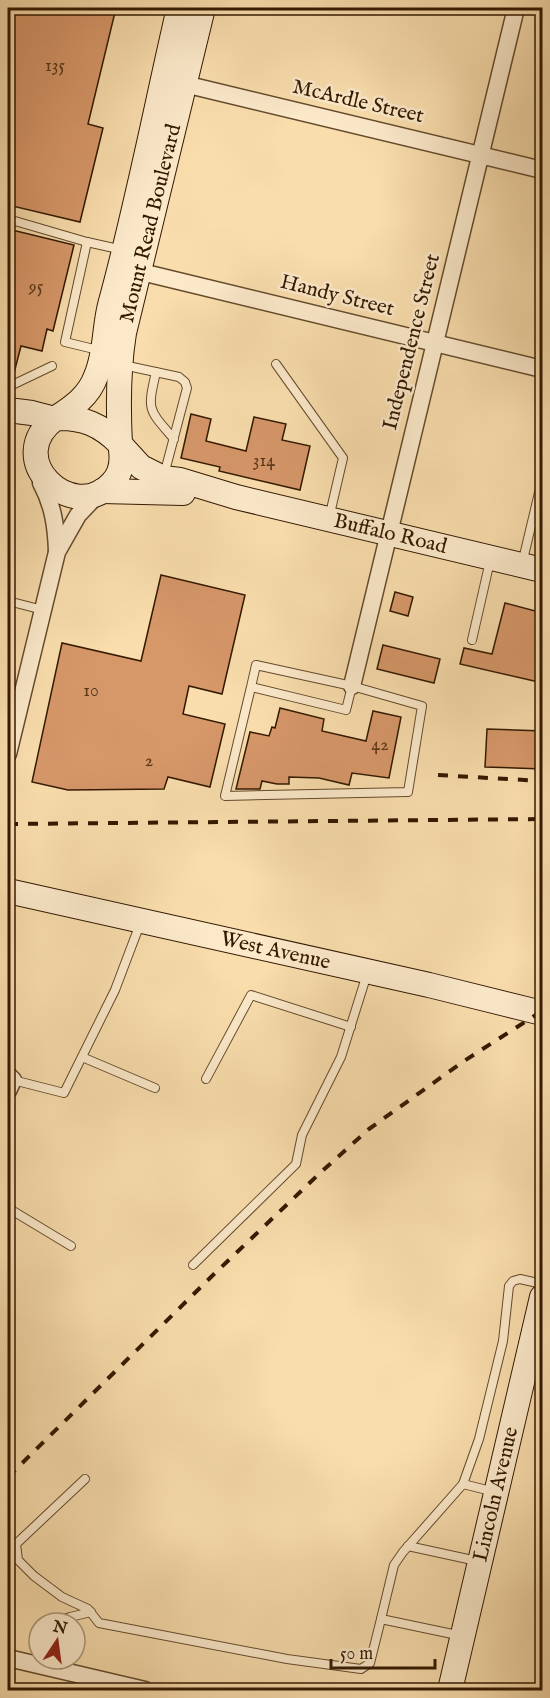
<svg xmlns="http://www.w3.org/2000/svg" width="550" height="1698" viewBox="0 0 550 1698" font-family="'IM FELL English',serif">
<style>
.building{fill:#d69769;stroke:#331900;stroke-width:1.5}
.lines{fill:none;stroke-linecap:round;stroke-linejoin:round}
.lane-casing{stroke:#644a2b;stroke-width:10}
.street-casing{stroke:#644a2b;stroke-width:19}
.secondary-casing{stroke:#331900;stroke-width:26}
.lane{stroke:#fbe9ca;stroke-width:8}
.street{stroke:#fbe9ca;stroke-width:16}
.secondary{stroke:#fbe9ca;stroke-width:24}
.rail{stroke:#331900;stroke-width:4;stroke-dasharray:10 10;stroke-linecap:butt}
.labels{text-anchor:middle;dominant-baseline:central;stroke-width:5;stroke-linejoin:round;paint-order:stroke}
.number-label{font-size:18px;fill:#5c381a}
.street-label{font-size:21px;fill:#331900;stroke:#fbe9ca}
</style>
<rect width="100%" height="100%" fill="#f9ddad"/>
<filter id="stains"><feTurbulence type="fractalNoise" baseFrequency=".00333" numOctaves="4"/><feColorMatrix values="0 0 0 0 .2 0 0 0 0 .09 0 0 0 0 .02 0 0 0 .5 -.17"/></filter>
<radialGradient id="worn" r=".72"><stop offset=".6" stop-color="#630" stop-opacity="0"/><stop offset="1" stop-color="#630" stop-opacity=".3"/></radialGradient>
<!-- building -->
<g class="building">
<polygon points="8,8 116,8 88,124 103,128 80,222 8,205"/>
<polygon points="8,229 74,245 53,331 47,329 42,351 21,346 13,377 8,380"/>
<polygon points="191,414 211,419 206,441 246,451 254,417 286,424 282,440 310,446 300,490 219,471 220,467 181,458"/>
<polygon points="161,575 245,595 222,694 189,686 183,714 225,724 210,787 168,777 164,789 68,790 32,782 62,643 141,661"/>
<polygon points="395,592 413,597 408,616 390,611"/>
<polygon points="505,603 543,613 543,683 460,664 464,648 492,654"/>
<polygon points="383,645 440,659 434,683 377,669"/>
<polygon points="280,708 324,719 322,731 366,741 373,711 401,717 389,778 352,773 349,785 319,778 289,777 289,784 277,784 262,781 260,789 236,789 250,732 269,736 272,727 275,728"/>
<polygon points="487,729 543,731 543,769 485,767"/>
</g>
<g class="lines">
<defs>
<g id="lane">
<polyline points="8,219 87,242 123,250"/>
<polyline points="87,242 65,342 94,349"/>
<polyline points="276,364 343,458 329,518"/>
<polyline points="123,365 179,377 185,382 187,388 164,475"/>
<path d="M 156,372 C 147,411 148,409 174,439"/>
<polyline points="8,387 52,366"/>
<polyline points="522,564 542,480"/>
<polyline points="8,601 43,610"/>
<polyline points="472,640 490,561"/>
<polyline points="251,687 256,665 352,686 422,706 408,792 225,796 251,687 346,710 352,686"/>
<polyline points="82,1057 155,1088"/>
<polyline points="206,1079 251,995 351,1027"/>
<polyline points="13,1080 64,1093 115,990 140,924"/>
<polyline points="8,1208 71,1246"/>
<polyline points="193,1265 296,1164 302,1135 341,1057 367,974"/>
<polyline points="85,1479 16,1544 18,1560 34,1576 62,1597 88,1609 99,1623 287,1659 361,1669 370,1663 381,1619 462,1636"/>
<polyline points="463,1484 479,1439 503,1341 509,1286 513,1281 520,1279 542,1284"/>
<polyline points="408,1546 477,1561"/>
<polyline points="381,1619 394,1565 403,1552 463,1484 495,1492"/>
<polyline points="55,1623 70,1617 91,1612"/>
</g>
<g id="street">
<polyline points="176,82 542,170"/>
<polyline points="129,269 542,369"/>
<path d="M 41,483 C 53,505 56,526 57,551"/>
<polyline points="352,686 516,8"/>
<polyline points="8,754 57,552 78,515 99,493"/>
<polyline points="8,1075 13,1080 8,1091"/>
<polyline points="8,1658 145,1690"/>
</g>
<g id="secondary">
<polyline points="8,410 32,413 55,419"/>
<path d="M 56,418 C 73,407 89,396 96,376 C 106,353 104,328 110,305 C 137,207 156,107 179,8"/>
<path d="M 56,418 C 83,417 101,425 120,444 C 123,458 123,472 112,483 C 73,526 0,458 56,418 Z"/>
<path id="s1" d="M 120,444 C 118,406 118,370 124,333 L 203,8"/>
<path id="s2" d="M 120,444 L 141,467 L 163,478 L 180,480 L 236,497 L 542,570"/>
<polyline points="102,491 183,493"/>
<path id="s3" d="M 8,891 L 429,985 L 542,1013"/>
<path id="s4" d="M 450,1690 L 542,1297"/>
</g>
</defs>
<!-- lane casing -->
<use href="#lane" class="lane-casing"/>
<!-- street casing -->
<use href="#street" class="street-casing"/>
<!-- secondary casing -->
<use href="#secondary" class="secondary-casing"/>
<!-- lane -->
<use href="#lane" class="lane"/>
<!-- street -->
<use href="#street" class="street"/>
<!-- secondary -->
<use href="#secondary" class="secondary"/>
<!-- rail -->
<g class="rail">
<polyline points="438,775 542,781"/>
<polyline points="8,824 542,819"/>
<polyline points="8,1477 211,1277 320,1173 369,1129 464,1061 542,1011"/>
</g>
</g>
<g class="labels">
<!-- number labels -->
<g class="number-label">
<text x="55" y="66">135</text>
<text x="36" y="287">95</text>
<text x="264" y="461">314</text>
<text x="91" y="691">10</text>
<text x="380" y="745">42</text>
<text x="149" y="761">2</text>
</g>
<!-- street labels -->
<g class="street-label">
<text transform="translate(358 102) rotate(13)">McArdle Street</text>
<text stroke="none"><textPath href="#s1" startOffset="224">Mount Read Boulevard</textPath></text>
<text transform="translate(337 296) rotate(14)">Handy Street</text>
<text transform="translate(412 342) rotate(-76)">Independence Street</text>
<text stroke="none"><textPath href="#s2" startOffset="290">Buffalo Road</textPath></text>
<text stroke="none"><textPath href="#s3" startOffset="274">West Avenue</textPath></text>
<text stroke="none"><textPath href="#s4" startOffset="201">Lincoln Avenue</textPath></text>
</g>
</g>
<!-- margin -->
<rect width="550" height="1698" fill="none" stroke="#f9ddad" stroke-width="30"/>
<rect x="9" y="9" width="532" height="1680" fill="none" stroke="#331900" stroke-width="3"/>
<rect x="15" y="15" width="520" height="1668" fill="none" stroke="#331900" stroke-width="1.5"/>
<!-- north arrow -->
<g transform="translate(57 1641) rotate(13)"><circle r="28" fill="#fbe9ca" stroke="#ab9679" stroke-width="1.5"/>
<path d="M0-4.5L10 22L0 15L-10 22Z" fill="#8f2418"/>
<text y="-9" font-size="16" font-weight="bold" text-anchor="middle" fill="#331900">N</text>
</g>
<!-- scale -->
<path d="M331 1659v9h104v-9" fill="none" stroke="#331900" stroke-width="3"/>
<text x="340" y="1659" font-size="18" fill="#331900" stroke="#fbe9ca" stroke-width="4.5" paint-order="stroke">50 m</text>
<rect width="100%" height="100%" filter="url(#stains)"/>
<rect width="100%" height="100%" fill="url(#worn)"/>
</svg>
